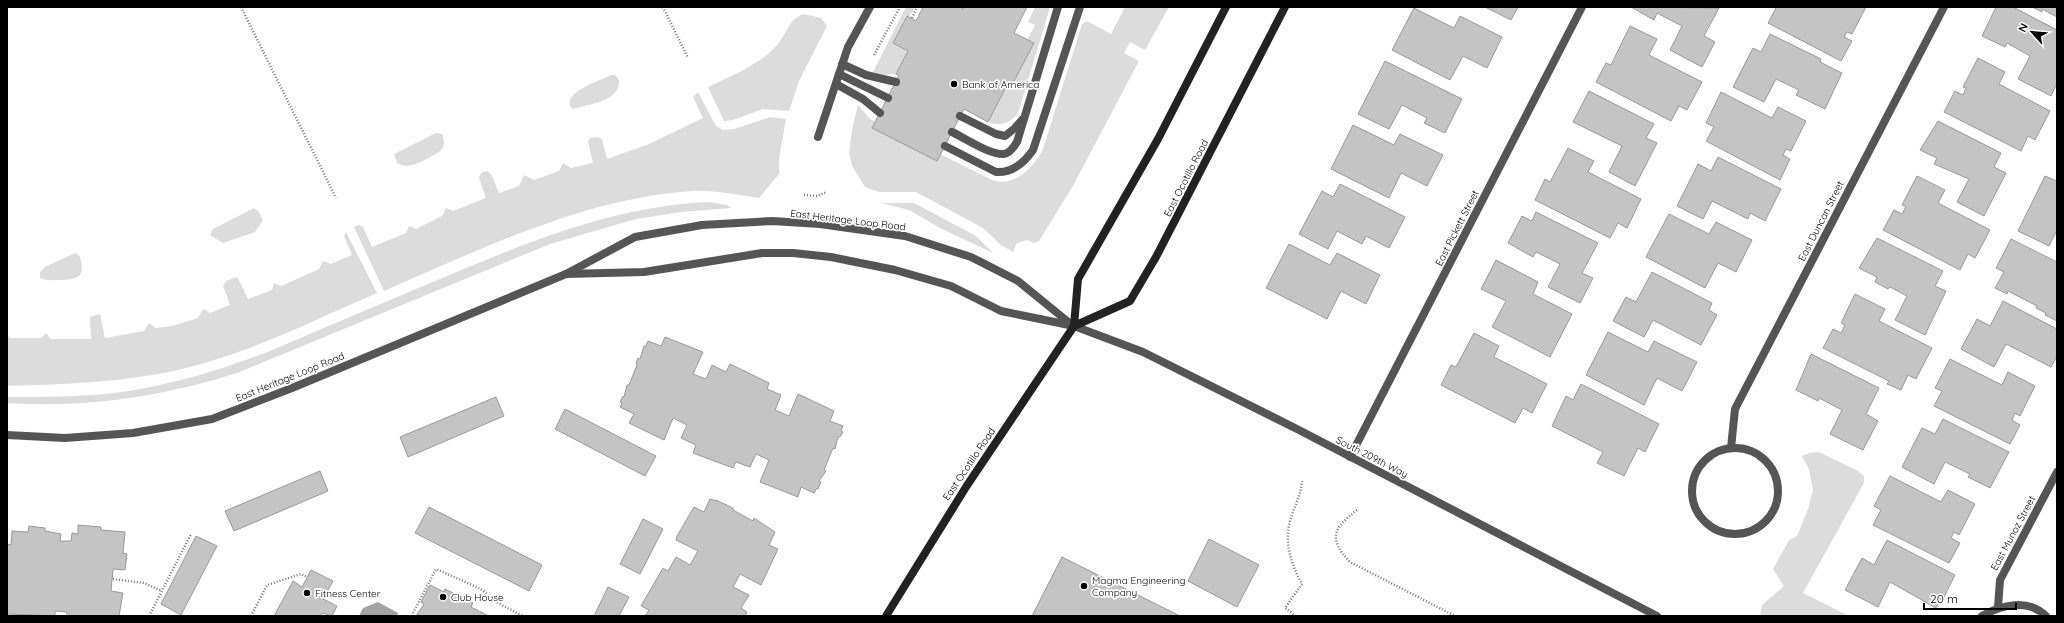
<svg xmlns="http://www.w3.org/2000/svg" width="2064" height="623" viewBox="0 0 2064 623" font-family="Quicksand,sans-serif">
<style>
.green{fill:#dcdcdc}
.water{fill:#a3a3a3}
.building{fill:#c4c4c4;stroke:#999}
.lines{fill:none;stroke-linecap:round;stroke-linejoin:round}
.path{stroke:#777;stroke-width:2.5;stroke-dasharray:1 2;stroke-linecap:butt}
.service{stroke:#555;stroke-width:8}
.minor{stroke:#555;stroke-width:8}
.tertiary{stroke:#555;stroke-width:8}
.secondary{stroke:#222;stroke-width:8}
.poi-dot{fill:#000;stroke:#fff;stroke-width:1.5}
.labels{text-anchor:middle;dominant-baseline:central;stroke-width:3.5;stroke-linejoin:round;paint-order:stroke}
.poi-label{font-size:10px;fill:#000;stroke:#fff;text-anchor:start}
.street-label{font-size:10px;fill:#000;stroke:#fff}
</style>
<rect width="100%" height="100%" fill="#fff"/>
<!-- green -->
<g class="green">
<polygon points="906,7 915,7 909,17 906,16 893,43 908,51 896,74 884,75 873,72"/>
<path d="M 1035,7 L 1050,7 L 1049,11 L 1018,113 C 1011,123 1000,127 988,122 L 1007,85 L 1011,87 L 1034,44 L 1027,40 L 1035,25 L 1028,22 Z"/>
<path d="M 1125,7 L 1169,7 L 1145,50 L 1130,42 L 1124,53 L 1139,61 L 1074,184 L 1039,241 L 1034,243 L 1027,240 L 1017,243 L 1013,252 L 1001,245 L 983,228 L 916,192 L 879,192 L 865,187 L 852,166 L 849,153 L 852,129 L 858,105 L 870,119 L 992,180 C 1015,188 1034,167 1043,149 L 1082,24 L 1087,21 L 1111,34 Z"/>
<path d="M 804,14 L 821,18 L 827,26 L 799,81 L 789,111 L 763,109 L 733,120 L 724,121 L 708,87 C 733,75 763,64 780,41 C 789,29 789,19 804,14 Z"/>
<path d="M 611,75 L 615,75 L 619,80 C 620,101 593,103 577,108 L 572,109 C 559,93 600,81 611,75 Z"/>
<path d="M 698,92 L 716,126 L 723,130 L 734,129 L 770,117 L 786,119 L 779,158 L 779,174 L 759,198 C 737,195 714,190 692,191 C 585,198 481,249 384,291 L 354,227 L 359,225 L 363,227 L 372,247 L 406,233 L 409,226 L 416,229 L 442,216 L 446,208 L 453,211 L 486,198 L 479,178 L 481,173 L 487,171 L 491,174 L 499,193 L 519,186 L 524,175 L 534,180 L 559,171 L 563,163 L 571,168 L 593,163 L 588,142 L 590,138 L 598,137 L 602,139 L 607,159 L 649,144 L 703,118 L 693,97 Z"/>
<path d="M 436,133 L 442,134 C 445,142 445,147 439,152 C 426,159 410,171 397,163 L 394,154 Z"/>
<path d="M 708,202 L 727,205 L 731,208 L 681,212 L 636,219 L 550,244 L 237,373 C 161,397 86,408 7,403 L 7,397 C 47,397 90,397 129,391 C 178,383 224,369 270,351 C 333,324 396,297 459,271 C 540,237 620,206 708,202 Z"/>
<polygon points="881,203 914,203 976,236 993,253 942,229 909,210"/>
<polygon points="254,208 258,211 263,220 255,232 223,243 210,235 213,229"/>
<path d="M 346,232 L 377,293 C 321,317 266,345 208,362 C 142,382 75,384 7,386 L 7,335 L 10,338 L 41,338 L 46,333 L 51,339 L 91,339 L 90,317 L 100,314 L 105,338 L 144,331 L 149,323 L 156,328 L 172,326 L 198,318 L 203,309 L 210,313 L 230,305 L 223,286 L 226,281 L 236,277 L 238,278 L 248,299 L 272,290 L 274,283 L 281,286 L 319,269 L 323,261 L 331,264 L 352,255 L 344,236 Z"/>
<path d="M 75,253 L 79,255 C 87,276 78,280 59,280 C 53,280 45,281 40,278 L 40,272 L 45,267 Z"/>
<polygon points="1819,452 1858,471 1864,476 1864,483 1803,593 1849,616 1760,616 1762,605 1784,586 1773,569 1789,540 1797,536 1808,509 1813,490 1809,469 1802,456 1809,453"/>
</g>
<!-- water -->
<polygon class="water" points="378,602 398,613 397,616 359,616 363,608"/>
<!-- building -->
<g class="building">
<polygon points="923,7 960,7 963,9 964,7 1027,7 1014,33 1034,43 1011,87 1007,85 988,122 964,109 937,161 872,128 899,75 896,74 908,51 893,43 907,16 916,21"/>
<polygon points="1485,7 1518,7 1511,20"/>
<polygon points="1631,7 1719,8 1704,36 1715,42 1702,67 1670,50 1682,26 1657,13 1654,20"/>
<polygon points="1774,7 1866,7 1852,34 1847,32 1844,37 1852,41 1841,61 1768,23 1776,8"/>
<polygon points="1996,7 2013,7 2057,30 2057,83 2051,96 2018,79 2030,56 2007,43 2005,47 1982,36"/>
<polygon points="2032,7 2057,7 2057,17 2042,9 2042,12"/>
<polygon points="1414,8 1454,28 1460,16 1502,37 1487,68 1463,56 1450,80 1392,50"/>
<polygon points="1630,26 1657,39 1649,55 1702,82 1687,110 1679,106 1671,121 1596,82 1606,63 1611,65"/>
<polygon points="1770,34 1821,59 1820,62 1842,73 1825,109 1796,95 1799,90 1776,79 1764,102 1733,87 1753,48 1761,52"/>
<polygon points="1978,58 2005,72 1999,84 2050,111 2035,140 2028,136 2021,151 1944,112 1955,91 1963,95 1966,88 1963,87"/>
<polygon points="1385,61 1462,99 1445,133 1424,123 1427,118 1402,105 1389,129 1358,114"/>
<polygon points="1589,91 1654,124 1646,138 1657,143 1635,186 1609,172 1622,146 1573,122"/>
<polygon points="1721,92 1772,118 1778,107 1806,121 1791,151 1786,149 1783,155 1790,159 1780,180 1706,141 1714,127 1706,123"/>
<polygon points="1938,121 2001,153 1994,167 2006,173 1984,216 1957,202 1969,179 1934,164 1937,158 1920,150"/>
<polygon points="1353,125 1394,145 1400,134 1443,155 1427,186 1401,173 1389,198 1331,169"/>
<polygon points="1568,148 1594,161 1588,172 1641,199 1627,228 1618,223 1610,238 1535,200 1545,179 1550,182"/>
<polygon points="1718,157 1781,189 1765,221 1750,213 1748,219 1712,201 1703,219 1677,206 1698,164 1711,171"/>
<polygon points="1917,176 1945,190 1938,203 1990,230 1975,258 1968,254 1960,270 1883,230 1894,210 1902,214 1906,207 1902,205"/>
<polygon points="2045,176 2057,181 2057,230 2049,246 2018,231"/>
<polygon points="1340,184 1405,217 1389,248 1366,236 1362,244 1337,231 1328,249 1299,234 1322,191 1333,197"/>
<polygon points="1536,212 1598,243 1582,273 1593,278 1580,303 1548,287 1560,264 1536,252 1533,257 1508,243 1522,216 1532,221"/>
<polygon points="1669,214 1709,234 1716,222 1752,240 1736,272 1718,263 1705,288 1646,257"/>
<polygon points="1877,238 1943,271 1935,286 1946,291 1925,335 1895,320 1907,296 1890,287 1888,289 1875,282 1877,277 1859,268"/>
<polygon points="2011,239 2057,262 2057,321 2045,315 2046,313 2036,308 2037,306 2008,291 2007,294 1995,288 2004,272 1996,268"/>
<polygon points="1289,244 1330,265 1337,253 1380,275 1366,304 1341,291 1327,319 1266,288"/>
<polygon points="1496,260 1538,282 1533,294 1572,314 1550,357 1492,327 1506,301 1481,289"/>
<polygon points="1652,272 1712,303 1709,310 1717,315 1701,345 1653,320 1644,337 1613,321 1626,297 1636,302"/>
<polygon points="1855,294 1885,309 1879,321 1932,348 1916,379 1908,375 1901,390 1887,384 1889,381 1823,348 1833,329 1841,333 1845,325 1841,323"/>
<polygon points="2003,301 2057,329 2057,356 2051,367 2006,344 1994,367 1961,349 1977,319 1990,326"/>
<polygon points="1608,332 1648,352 1654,341 1697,362 1682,391 1657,378 1644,405 1586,375"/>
<polygon points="1474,333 1499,346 1494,357 1547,384 1532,413 1523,408 1515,423 1441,385 1451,365 1456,367"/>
<polygon points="665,337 703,352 693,374 706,379 712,365 726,372 730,364 769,383 767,389 781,395 775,410 789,416 798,394 834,411 830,421 843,426 841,431 843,432 840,437 838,437 835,449 833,448 824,470 826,471 819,481 821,482 818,489 817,488 814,493 801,487 798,497 760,482 769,460 756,454 750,467 736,462 733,468 693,453 696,445 681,438 687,425 673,418 664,440 629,423 634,414 620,407 622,403 620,402 623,396 624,397 627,385 629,385 637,365 636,363 638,358 640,359 644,346 645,347 648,341 661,346"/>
<polygon points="1811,354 1879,388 1866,414 1878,421 1863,450 1830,434 1842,410 1819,398 1818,401 1796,390"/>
<polygon points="1950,359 2002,385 2008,372 2035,386 2020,416 2015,413 2012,420 2020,425 2010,444 1934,406 1942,391 1935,388"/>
<polygon points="1581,384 1659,424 1645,452 1638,448 1624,476 1597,463 1603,452 1552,426 1566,396 1573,400"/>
<polygon points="496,397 504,416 408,457 400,437"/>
<polygon points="565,409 656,456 645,476 555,429"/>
<polygon points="1943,419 2009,452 1990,488 1968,477 1970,474 1945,462 1934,484 1902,467 1922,428 1935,434"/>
<polygon points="320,471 328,491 234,531 225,511"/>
<polygon points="1890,476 1941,502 1948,490 1975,504 1959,535 1954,532 1951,538 1960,543 1949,563 1873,525 1881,510 1874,506"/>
<polygon points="710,499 716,501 716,500 733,508 733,510 753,521 754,518 775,532 769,545 778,549 761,585 740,574 733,587 749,595 741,608 747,612 745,616 645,616 649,610 641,606 663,568 668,571 676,557 690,565 698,551 676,540 677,536 694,507 704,512"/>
<polygon points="429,507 542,565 529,591 415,533"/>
<polygon points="643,519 663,529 640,574 620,564"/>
<polygon points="78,525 101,527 101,530 125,532 123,553 127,554 125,570 113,569 111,591 123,593 119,616 67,616 67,612 55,611 55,616 7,614 7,544 11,545 12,531 28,532 29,526 45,528 45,531 61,534 60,541 71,541 72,533 78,534"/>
<polygon points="196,536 217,546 181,615 161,604"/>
<polygon points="1209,539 1259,565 1237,607 1188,581"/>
<polygon points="1887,540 1955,575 1943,599 1941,598 1936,608 1890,582 1878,607 1845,590 1862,558 1874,565"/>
<polygon points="1062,557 1180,616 1032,616"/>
<polygon points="311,570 333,581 323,599 337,606 332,616 322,613 321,616 274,616 293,581 302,587"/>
<polygon points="430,585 444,592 445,589 473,603 471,607 489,616 416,616 424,604 421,602"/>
<polygon points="608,587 629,597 619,616 594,616"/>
</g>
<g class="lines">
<!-- path -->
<g class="path">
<polyline points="241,7 336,198"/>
<polyline points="663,7 688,58"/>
<polyline points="912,18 917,7"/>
<polyline points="874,55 900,7"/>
<polyline points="804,195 817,196 827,192"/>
<path d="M 1357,510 C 1334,528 1327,538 1350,562 L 1455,616"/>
<polyline points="113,579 144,583 162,591"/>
<polyline points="413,613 436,569 481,589 496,602 523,616"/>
<polyline points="149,616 191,534"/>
<polyline points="251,616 267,585 301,574 307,577"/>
<path d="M 1296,616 L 1285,608 L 1302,584 C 1292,566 1285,546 1289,525 C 1292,510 1301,497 1302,481"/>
</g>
<!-- service -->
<g class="service">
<polyline points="842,64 866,75 896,82"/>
<polyline points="839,74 888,98"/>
<polyline points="836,84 863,99 880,113"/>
<polyline points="960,116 996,134 1005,136 1015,128 1023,119"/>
<path d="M 952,132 C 965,138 990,155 1004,154 C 1010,153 1014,147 1017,142 L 1058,7"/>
<polyline points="818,137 848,47 870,7"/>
<path d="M 945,146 L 996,172 C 1012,173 1024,163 1033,150 L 1080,7"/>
</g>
<!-- minor -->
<g class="minor">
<polyline points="1731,448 1735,409 1944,7"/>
<circle cx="1735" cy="491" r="43"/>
<polyline points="1350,457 1582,7"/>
<polyline points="1998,607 2000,580 2057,472"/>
<path d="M 1982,616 C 2001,605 2028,598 2046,616"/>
</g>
<!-- tertiary -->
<g class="tertiary">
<polyline points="566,274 644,272 762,253 793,253 831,257 895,270 951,286 1001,311 1074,326 1143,352 1297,429 1657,616"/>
<polyline points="7,435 65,438 133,433 212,419 292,388 566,274 635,237 702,225 772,221 820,224 905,236 971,257 1018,281 1072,325"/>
</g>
<!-- secondary -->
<g class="secondary">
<polyline points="1074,326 1130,301 1156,257 1285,7"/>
<polyline points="886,616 966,487 1074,326 1078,279 1158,139 1226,7"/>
</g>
</g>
<!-- markers -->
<g class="poi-dot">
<circle cx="954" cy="84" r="4"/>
<circle cx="1084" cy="586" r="4"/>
<circle cx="307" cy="593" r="4"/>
<circle cx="443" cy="597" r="4"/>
</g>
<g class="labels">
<!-- poi labels -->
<g class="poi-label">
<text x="962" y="84">Bank of America</text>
<text x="1092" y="580">Magma Engineering<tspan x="1092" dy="12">Company</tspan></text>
<text x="315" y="593">Fitness Center</text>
<text x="451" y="597">Club House</text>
</g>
<!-- street labels -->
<g class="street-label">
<text transform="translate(1186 178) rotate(-63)">East Ocotillo Road</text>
<text transform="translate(848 220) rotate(7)">East Heritage Loop Road</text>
<text transform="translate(1821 221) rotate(-63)">East Duncan Street</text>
<text transform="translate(1457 228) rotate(-63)">East Pickett Street</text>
<text transform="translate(290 377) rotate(-22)">East Heritage Loop Road</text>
<text transform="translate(1372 457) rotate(27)">South 209th Way</text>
<text transform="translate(969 464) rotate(-56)">East Ocotillo Road</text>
<text transform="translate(2013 533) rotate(-62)">East Munoz Street</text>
</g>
</g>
<!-- border -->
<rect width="2064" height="623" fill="none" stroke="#000000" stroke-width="16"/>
<!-- north arrow -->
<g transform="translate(2032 32) rotate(297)" stroke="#ffffff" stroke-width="3" paint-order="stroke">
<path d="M0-3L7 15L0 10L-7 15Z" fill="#000000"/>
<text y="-6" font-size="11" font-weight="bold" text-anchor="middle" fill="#000000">N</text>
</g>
<!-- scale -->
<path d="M1924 603v6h92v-6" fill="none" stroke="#000000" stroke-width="2"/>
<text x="1930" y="603" font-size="12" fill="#000000" stroke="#ffffff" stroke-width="3" paint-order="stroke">20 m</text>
</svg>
